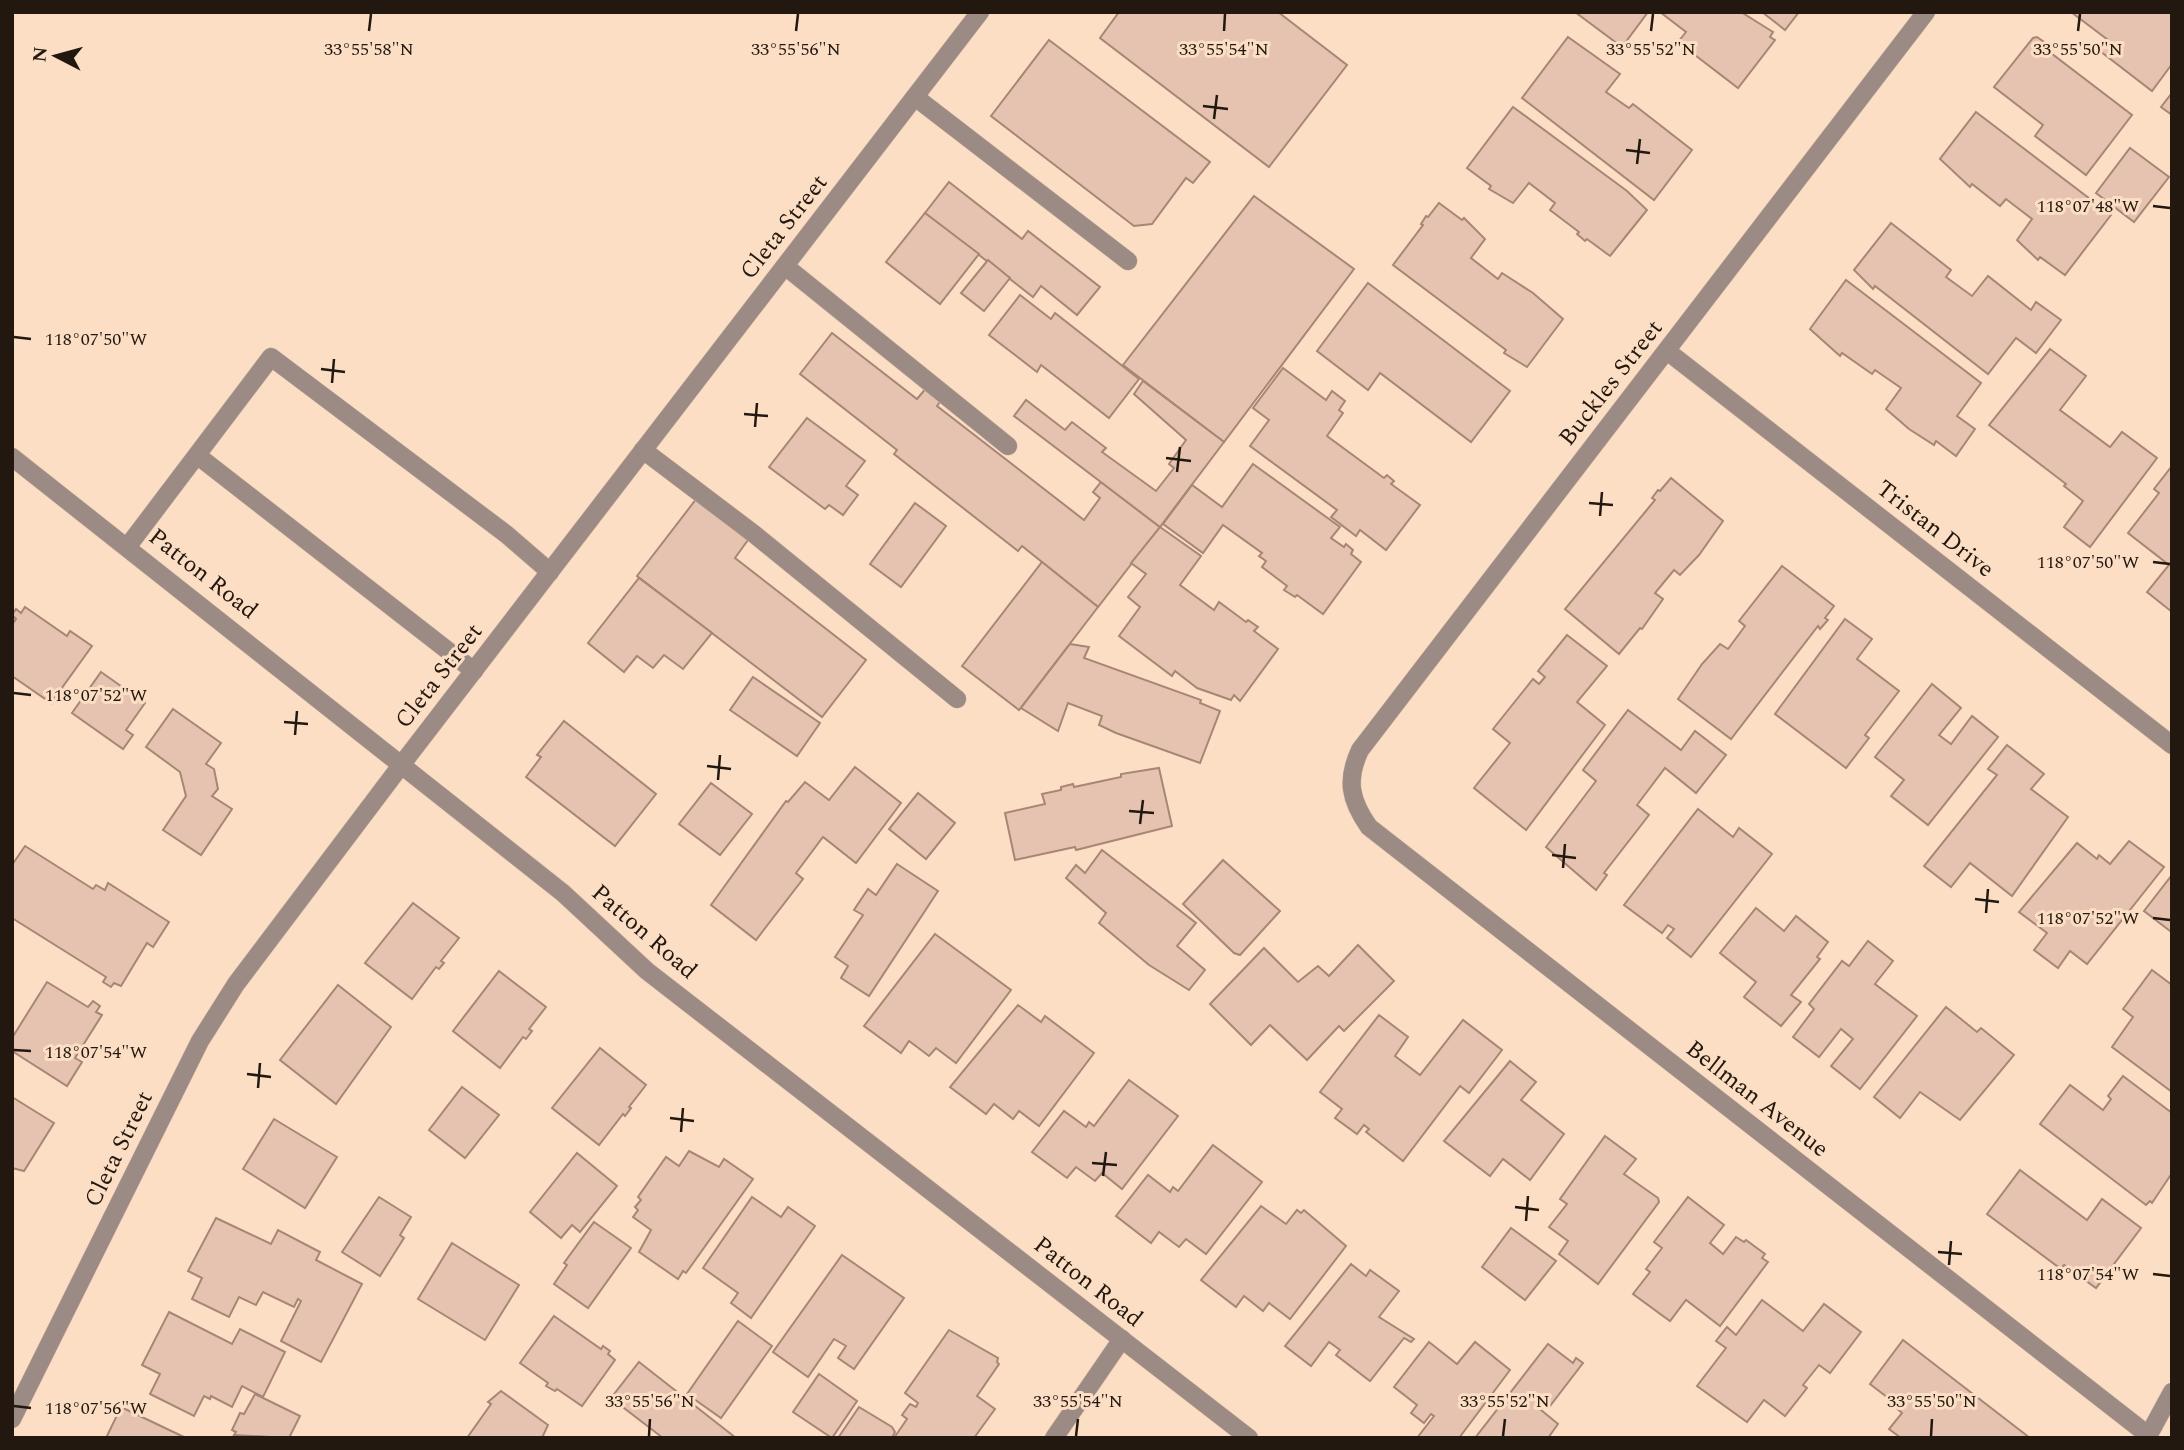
<svg xmlns="http://www.w3.org/2000/svg" width="2184" height="1450" viewBox="0 0 2184 1450" font-family="Spectral,serif">
<style>
.building{fill:#e6c3b1;stroke:#a78676;stroke-width:2}
.lines{fill:none;stroke-linecap:round;stroke-linejoin:round}
.service-casing{stroke:#d5baa4;stroke-width:19}
.minor-casing{stroke:#d5baa4;stroke-width:19}
.tertiary-casing{stroke:#d5baa4;stroke-width:19}
.service{stroke:#9b8b84;stroke-width:18}
.minor{stroke:#9b8b84;stroke-width:18}
.tertiary{stroke:#9b8b84;stroke-width:18}
.ticks{fill:none;stroke:#23180f;stroke-width:2.5}
.labels{text-anchor:middle;dominant-baseline:central;stroke-width:6;stroke-linejoin:round;paint-order:stroke}
.street-label{font-size:24px;fill:#23180f;stroke:#fcdec5}
.ticks-label{font-size:18px;text-anchor:middle;fill:#23180f;stroke:#fcdec5;stroke-width:6;stroke-linejoin:round;paint-order:stroke}
</style>
<rect width="100%" height="100%" fill="#fcdec5"/>
<!-- building -->
<g class="building">
<polygon points="1119,12 1278,12 1347,65 1269,167 1100,38"/>
<polygon points="1575,12 1648,12 1622,47"/>
<polygon points="1660,12 1741,12 1773,32 1770,37 1775,40 1738,88 1678,42 1686,32"/>
<polygon points="1762,12 1799,12 1785,30"/>
<polygon points="2071,12 2172,12 2172,64 2152,91 2100,51 2108,40"/>
<polygon points="1568,37 1620,74 1606,92 1629,108 1633,104 1692,150 1654,200 1522,98"/>
<polygon points="2037,37 2050,46 2047,50 2132,115 2086,175 2035,136 2043,125 1994,87 2033,38"/>
<polygon points="1049,40 1210,162 1193,183 1186,178 1152,224 1134,226 991,116"/>
<polygon points="2172,93 2172,115 2161,107"/>
<polygon points="1513,107 1627,191 1647,210 1610,256 1587,239 1585,241 1577,234 1579,232 1550,210 1555,203 1529,183 1513,203 1489,189 1491,186 1467,168"/>
<polygon points="1976,112 2111,215 2065,275 2040,257 2038,260 2017,240 2032,219 2006,199 2000,206 1972,184 1970,187 1940,159"/>
<polygon points="2130,148 2169,177 2134,222 2096,193"/>
<polygon points="949,182 1022,239 1028,231 1100,287 1077,315 1041,286 1033,297 925,213"/>
<polygon points="1254,196 1354,269 1224,442 1123,365"/>
<polygon points="1439,203 1462,220 1464,218 1485,239 1471,258 1498,279 1502,273 1533,293 1563,319 1527,367 1504,353 1506,350 1393,265 1423,225 1421,224 1426,216 1428,217"/>
<polygon points="925,213 979,254 940,304 886,262"/>
<polygon points="1891,223 1951,270 1946,277 1972,296 1988,276 2031,310 2036,302 2061,320 2036,353 2016,338 1988,374 1875,286 1873,289 1854,270"/>
<polygon points="988,260 1010,278 984,311 961,293"/>
<polygon points="1846,280 1981,383 1957,416 1975,429 1956,456 1936,441 1934,445 1909,429 1886,409 1901,388 1875,370 1872,374 1842,353 1840,356 1810,329"/>
<polygon points="1368,283 1510,391 1471,442 1380,373 1368,390 1317,351"/>
<polygon points="1020,295 1051,319 1055,313 1139,379 1109,418 1041,365 1037,372 989,335"/>
<polygon points="832,333 917,399 927,387 942,399 937,406 1084,520 1100,498 1093,492 1101,482 1160,527 1098,607 1022,546 1018,551 894,454 897,450 800,374"/>
<polygon points="2050,349 2086,376 2060,410 2110,447 2122,432 2157,458 2090,547 2064,527 2083,501 2064,486 2066,484 1989,425"/>
<polygon points="1283,368 1326,400 1332,391 1345,401 1339,410 1343,413 1327,436 1384,478 1387,475 1394,481 1391,484 1420,505 1386,550 1360,530 1356,536 1331,517 1337,510 1250,446 1269,420 1253,408"/>
<polygon points="1143,381 1224,442 1160,527 1014,416 1026,400 1065,430 1072,422 1106,448 1102,452 1156,491 1174,468 1169,464 1186,440 1134,394"/>
<polygon points="807,418 865,461 846,486 858,495 843,515 829,505 825,509 769,467"/>
<polygon points="1253,464 1340,527 1331,538 1344,547 1346,544 1353,550 1351,554 1361,562 1323,614 1297,595 1295,597 1284,590 1287,586 1262,567 1266,561 1259,556 1262,553 1223,525 1203,553 1163,524 1192,485 1222,507"/>
<polygon points="2172,466 2172,612 2147,592 2169,565 2128,533 2159,493 2154,489"/>
<polygon points="1671,478 1723,521 1699,555 1680,575 1674,570 1655,593 1663,599 1642,629 1640,628 1619,654 1565,609 1655,500 1652,498 1658,490 1660,491"/>
<polygon points="697,498 748,540 735,558 866,660 822,717 637,576"/>
<polygon points="915,503 946,526 901,587 870,564"/>
<polygon points="1160,527 1201,556 1180,585 1214,610 1219,602 1246,622 1248,620 1258,627 1254,631 1278,649 1240,701 1234,695 1231,700 1197,688 1175,671 1172,676 1119,636 1140,607 1128,597 1146,574 1131,563"/>
<polygon points="1042,562 1098,607 1019,710 962,666"/>
<polygon points="1782,566 1834,606 1825,618 1828,620 1820,629 1818,626 1731,739 1678,699 1702,664 1720,644 1728,649 1745,626 1739,621"/>
<polygon points="639,578 712,633 683,669 664,655 653,668 637,656 624,672 588,643"/>
<polygon points="25,607 67,636 70,631 92,646 51,703 12,676 12,625 16,619 12,615 16,609 21,613"/>
<polygon points="1845,619 1872,639 1857,659 1899,691 1865,735 1869,738 1846,768 1775,714"/>
<polygon points="1567,635 1607,666 1577,702 1605,725 1526,830 1474,788 1510,743 1493,729 1533,679 1539,684 1545,677 1538,671"/>
<polygon points="1070,644 1089,647 1084,658 1201,700 1200,703 1220,711 1200,763 1116,733 1099,725 1102,716 1068,703 1058,731 1021,708"/>
<polygon points="101,672 145,703 126,730 133,735 123,749 72,713"/>
<polygon points="753,677 820,723 797,756 730,710"/>
<polygon points="1932,684 1961,708 1939,735 1951,744 1972,716 1998,737 1928,825 1891,796 1904,780 1875,757"/>
<polygon points="173,709 221,743 206,764 214,769 218,789 212,796 232,809 201,855 163,830 186,796 180,772 146,747"/>
<polygon points="1628,710 1681,750 1695,731 1726,755 1696,793 1665,768 1637,805 1649,815 1604,873 1607,875 1596,890 1546,847 1596,781 1583,770"/>
<polygon points="564,721 656,794 615,846 526,777 541,757 537,755"/>
<polygon points="2007,745 2044,774 2031,789 2068,817 2012,896 1970,863 1951,887 1924,866 1997,775 1988,769"/>
<polygon points="855,767 901,803 856,863 823,837 796,873 803,879 756,940 711,905 786,801 788,802 805,782 829,800"/>
<polygon points="1159,768 1172,826 1076,850 1075,847 1015,860 1005,813 1045,804 1042,794 1061,790 1061,787 1073,784 1074,787 1121,777 1121,774"/>
<polygon points="711,783 752,814 720,855 679,824"/>
<polygon points="918,793 955,823 926,859 889,829"/>
<polygon points="1698,809 1733,837 1739,828 1772,854 1691,957 1667,938 1674,929 1668,925 1662,933 1624,905"/>
<polygon points="2129,841 2164,867 2087,964 2070,951 2058,968 2034,950 2047,933 2019,912 2077,843 2097,859 2099,855 2110,864"/>
<polygon points="25,846 93,889 96,885 105,890 108,883 169,922 153,947 147,943 121,986 114,983 111,987 103,982 106,977 12,918 12,865"/>
<polygon points="1102,850 1196,923 1177,946 1205,970 1189,990 1149,965 1099,923 1106,913 1066,878 1076,865 1085,873"/>
<polygon points="1223,860 1280,911 1240,955 1234,953 1183,904"/>
<polygon points="897,864 938,891 869,996 841,978 848,966 835,957 863,915 854,910 868,889 876,895"/>
<polygon points="2172,875 2172,929 2170,931 2144,911"/>
<polygon points="413,903 459,938 441,961 444,963 439,969 436,967 412,999 365,963"/>
<polygon points="1756,908 1784,931 1796,916 1828,942 1817,957 1820,959 1791,995 1801,1002 1781,1026 1744,997 1756,982 1720,953"/>
<polygon points="935,934 1011,990 956,1063 936,1048 929,1056 909,1041 901,1053 864,1026"/>
<polygon points="1868,941 1893,961 1875,984 1917,1016 1860,1089 1831,1066 1853,1039 1841,1029 1819,1057 1793,1037 1814,1009 1809,1004 1842,961 1849,966"/>
<polygon points="1358,945 1394,981 1344,1031 1339,1026 1307,1060 1270,1025 1251,1045 1210,1004 1264,948 1298,982 1318,966 1329,976"/>
<polygon points="2152,970 2172,985 2172,1092 2112,1047 2133,1017 2123,1009"/>
<polygon points="499,971 546,1007 529,1029 532,1031 526,1039 523,1037 500,1068 453,1031"/>
<polygon points="47,982 88,1007 93,1001 100,1006 96,1012 102,1015 75,1058 82,1062 67,1086 12,1051 12,1038"/>
<polygon points="338,985 391,1027 336,1104 280,1060"/>
<polygon points="1018,1005 1041,1022 1045,1016 1094,1053 1039,1126 1019,1111 1013,1119 994,1104 986,1114 950,1087"/>
<polygon points="1946,1007 1977,1032 1981,1028 2014,1055 1960,1120 1920,1092 1900,1118 1874,1097"/>
<polygon points="1379,1015 1408,1037 1395,1056 1420,1075 1463,1020 1502,1050 1469,1093 1460,1086 1403,1161 1366,1132 1369,1129 1364,1125 1357,1134 1335,1118 1342,1109 1320,1092"/>
<polygon points="600,1048 646,1085 629,1107 631,1108 625,1116 623,1114 599,1145 552,1108"/>
<polygon points="1510,1061 1536,1082 1521,1100 1564,1134 1530,1180 1503,1159 1490,1176 1444,1141"/>
<polygon points="2123,1076 2172,1113 2172,1173 2152,1203 2150,1201 2146,1205 2040,1124 2070,1085 2103,1110 2111,1099 2108,1096"/>
<polygon points="1129,1080 1178,1116 1122,1189 1102,1173 1095,1181 1076,1167 1067,1178 1032,1152 1064,1111 1086,1127 1089,1122 1094,1126"/>
<polygon points="462,1087 499,1115 465,1158 429,1130"/>
<polygon points="12,1097 54,1123 24,1171 12,1168"/>
<polygon points="274,1119 337,1157 305,1208 243,1169"/>
<polygon points="1605,1136 1636,1159 1624,1174 1658,1198 1659,1202 1598,1284 1559,1254 1568,1241 1549,1227 1567,1204 1560,1199"/>
<polygon points="1213,1145 1262,1182 1206,1254 1186,1239 1179,1247 1159,1232 1151,1243 1116,1216 1148,1175 1170,1192 1173,1187 1178,1191"/>
<polygon points="689,1151 719,1167 724,1159 753,1179 686,1273 683,1271 678,1279 639,1252 651,1230 633,1217 638,1210 635,1207 641,1200 638,1197 666,1157 679,1166"/>
<polygon points="577,1153 617,1186 580,1232 572,1225 561,1238 530,1212"/>
<polygon points="2020,1170 2087,1220 2102,1199 2141,1228 2096,1288 2064,1265 2061,1269 1987,1214"/>
<polygon points="379,1197 411,1217 400,1235 404,1238 380,1276 342,1252"/>
<polygon points="752,1197 781,1217 788,1207 815,1226 751,1318 731,1303 738,1293 703,1268"/>
<polygon points="1688,1197 1724,1225 1710,1243 1723,1254 1736,1237 1744,1242 1746,1240 1765,1254 1762,1258 1768,1262 1720,1326 1686,1300 1670,1321 1633,1294 1650,1272 1646,1269 1662,1248 1654,1242"/>
<polygon points="1261,1206 1286,1224 1297,1210 1301,1213 1304,1210 1346,1246 1290,1319 1269,1303 1263,1311 1244,1296 1236,1307 1201,1280"/>
<polygon points="216,1218 271,1244 278,1230 320,1252 316,1260 362,1284 321,1362 281,1341 301,1301 298,1299 294,1307 263,1292 256,1305 239,1297 229,1317 192,1299 202,1278 188,1271"/>
<polygon points="594,1222 631,1248 588,1308 554,1284 567,1265 564,1263"/>
<polygon points="1511,1228 1556,1261 1525,1300 1482,1267"/>
<polygon points="452,1243 519,1285 485,1340 418,1299"/>
<polygon points="842,1255 904,1298 854,1369 838,1358 846,1346 834,1339 808,1377 773,1352"/>
<polygon points="1351,1264 1366,1276 1370,1270 1399,1291 1379,1317 1414,1339 1411,1342 1404,1338 1370,1381 1336,1355 1340,1350 1329,1342 1311,1366 1285,1346"/>
<polygon points="1762,1300 1803,1331 1824,1304 1861,1332 1830,1373 1819,1365 1803,1385 1807,1388 1785,1416 1764,1400 1747,1422 1697,1386 1726,1348 1716,1341 1727,1327 1736,1335"/>
<polygon points="169,1312 232,1344 240,1329 285,1352 263,1397 242,1386 232,1407 211,1396 210,1399 204,1396 194,1416 150,1394 160,1374 142,1365"/>
<polygon points="554,1316 601,1349 603,1346 610,1351 608,1354 615,1360 582,1406 557,1389 555,1391 546,1386 548,1383 520,1363"/>
<polygon points="738,1321 772,1346 721,1418 687,1394"/>
<polygon points="949,1330 998,1358 997,1362 999,1364 977,1396 995,1409 974,1438 894,1438 907,1419 902,1415 910,1404 916,1407 918,1403 905,1393"/>
<polygon points="1903,1340 2030,1438 1901,1438 1889,1429 1902,1413 1894,1406 1896,1404 1870,1384"/>
<polygon points="1429,1342 1457,1364 1475,1342 1510,1370 1459,1438 1417,1438 1434,1416 1431,1414 1424,1423 1411,1413 1417,1405 1394,1387"/>
<polygon points="1548,1344 1573,1363 1576,1358 1583,1363 1550,1406 1547,1403 1541,1410 1558,1424 1548,1438 1475,1438"/>
<polygon points="639,1362 736,1438 663,1438 611,1398"/>
<polygon points="819,1374 857,1401 832,1438 793,1412"/>
<polygon points="501,1391 548,1425 542,1438 467,1438 491,1404 488,1402"/>
<polygon points="255,1394 300,1416 289,1438 234,1435 236,1432 232,1430 240,1413 244,1414"/>
<polygon points="121,1407 186,1438 106,1438"/>
<polygon points="859,1407 892,1427 895,1432 892,1438 838,1438"/>
</g>
<g class="lines">
<defs>
<g id="service">
<polyline points="915,97 1128,261"/>
<polyline points="785,266 1008,446"/>
<polyline points="643,450 754,534 957,699"/>
<polyline points="198,456 474,671"/>
<polyline points="128,546 271,357 506,534 550,572"/>
</g>
<g id="minor">
<path d="M 1926,12 L 1360,750 C 1346,780 1350,800 1369,827 L 2148,1435"/>
<polyline points="1667,351 2172,745"/>
<polyline points="12,1419 200,1041 236,984 402,764"/>
<polyline points="1054,1438 1122,1339"/>
<polyline points="2147,1438 2172,1392"/>
</g>
<g id="tertiary">
<polyline points="12,457 563,893 647,971 1249,1438"/>
<polyline points="402,764 980,12"/>
</g>
</defs>
<!-- service casing -->
<use href="#service" class="service-casing"/>
<!-- minor casing -->
<use href="#minor" class="minor-casing"/>
<!-- tertiary casing -->
<use href="#tertiary" class="tertiary-casing"/>
<!-- service -->
<use href="#service" class="service"/>
<!-- minor -->
<use href="#minor" class="minor"/>
<!-- tertiary -->
<use href="#tertiary" class="tertiary"/>
</g>
<!-- ticks -->
<path class="ticks" d="M 369,31 L 371,14M 796,31 L 798,14M 1224,31 L 1225,14M 1651,31 L 1653,14M 2078,31 L 2080,14M 1203,106 L 1228,109M 1214,119 L 1217,95M 1626,150 L 1650,153M 1637,164 L 1640,139M 2153,206 L 2170,208M 14,337 L 31,339M 321,369 L 345,372M 332,383 L 334,359M 744,414 L 768,416M 755,427 L 757,403M 1166,458 L 1191,461M 1177,472 L 1180,447M 1589,503 L 1613,505M 1600,516 L 1602,492M 2153,562 L 2170,564M 14,693 L 31,695M 284,722 L 308,724M 295,735 L 297,711M 707,766 L 731,769M 718,780 L 720,755M 1129,811 L 1154,813M 1140,824 L 1143,800M 1552,855 L 1576,858M 1563,868 L 1565,844M 1975,899 L 1999,902M 1986,913 L 1988,889M 2153,918 L 2170,920M 14,1050 L 31,1051M 247,1074 L 271,1077M 258,1088 L 260,1063M 670,1118 L 694,1121M 681,1132 L 683,1108M 1092,1163 L 1117,1165M 1103,1176 L 1106,1152M 1515,1207 L 1539,1210M 1526,1221 L 1528,1196M 1938,1252 L 1962,1254M 1949,1265 L 1951,1241M 2153,1274 L 2170,1276M 14,1406 L 31,1408M 649,1436 L 650,1419M 1076,1436 L 1078,1419M 1503,1436 L 1505,1419M 1931,1436 L 1932,1419"/>
<g class="labels">
<!-- street labels -->
<g class="street-label">
<text transform="translate(784 227) rotate(-52)">Cleta Street</text>
<text transform="translate(1611 383) rotate(-52)">Buckles Street</text>
<text transform="translate(1935 529) rotate(38)">Tristan Drive</text>
<text transform="translate(203 574) rotate(38)">Patton Road</text>
<text transform="translate(439 676) rotate(-52)">Cleta Street</text>
<text transform="translate(644 932) rotate(41)">Patton Road</text>
<text transform="translate(1757 1099) rotate(38)">Bellman Avenue</text>
<text transform="translate(119 1149) rotate(-64)">Cleta Street</text>
<text transform="translate(1088 1282) rotate(38)">Patton Road</text>
</g>
</g>
<g class="ticks-label">
<text x="369" y="55">33°55'58"N</text>
<text x="796" y="55">33°55'56"N</text>
<text x="1224" y="55">33°55'54"N</text>
<text x="1651" y="55">33°55'52"N</text>
<text x="2078" y="55">33°55'50"N</text>
<text x="2088" y="212">118°07'48"W</text>
<text x="96" y="345">118°07'50"W</text>
<text x="2088" y="568">118°07'50"W</text>
<text x="96" y="701">118°07'52"W</text>
<text x="2088" y="924">118°07'52"W</text>
<text x="96" y="1058">118°07'54"W</text>
<text x="2088" y="1280">118°07'54"W</text>
<text x="650" y="1407">33°55'56"N</text>
<text x="1078" y="1407">33°55'54"N</text>
<text x="1505" y="1407">33°55'52"N</text>
<text x="1932" y="1407">33°55'50"N</text>
<text x="96" y="1414">118°07'56"W</text>
</g>
<!-- border -->
<rect width="2184" height="1450" fill="none" stroke="#23180f" stroke-width="28"/>
<!-- north arrow -->
<g transform="translate(56 56) rotate(276)" stroke="#fcdec5" stroke-width="5" paint-order="stroke">
<path d="M0-5L12 26L0 18L-12 26Z" fill="#23180f"/>
<text y="-10" font-size="19" font-weight="bold" text-anchor="middle" fill="#23180f">N</text>
</g>
</svg>
